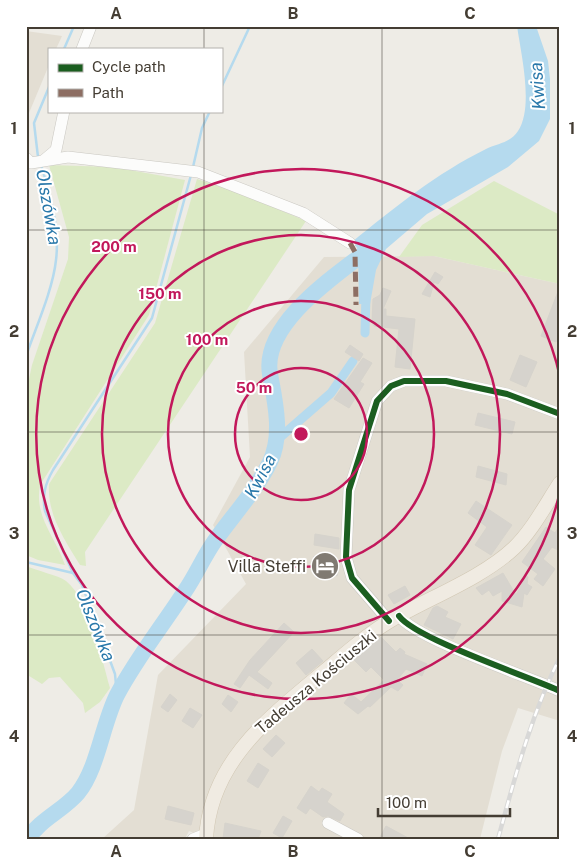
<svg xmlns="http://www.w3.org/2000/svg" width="586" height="865" viewBox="0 0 586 865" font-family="'Public Sans',sans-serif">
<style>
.residential{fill:#e3ded3}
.green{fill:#dceac5}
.water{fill:#b5daee}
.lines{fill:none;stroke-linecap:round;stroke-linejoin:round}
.stream{stroke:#b5daee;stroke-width:2.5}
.canal{stroke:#b5daee;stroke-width:9}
.river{stroke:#b5daee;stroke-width:16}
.building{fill:#d6d3cd;stroke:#d6d3cc}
.minor-casing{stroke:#cac8c2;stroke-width:12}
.major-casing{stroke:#d1c7b3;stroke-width:15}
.minor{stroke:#fcfcfb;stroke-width:11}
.major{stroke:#f0ebe2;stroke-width:14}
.rail-casing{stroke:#d8d8d7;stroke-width:4.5}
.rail{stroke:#fff;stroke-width:2.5;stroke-dasharray:8;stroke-linecap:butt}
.quiet{stroke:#8d6e63;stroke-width:5;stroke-dasharray:10 5;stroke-linecap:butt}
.cycleway-casing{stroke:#fff;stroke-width:9}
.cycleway{stroke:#1b5e20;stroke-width:6}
.grid{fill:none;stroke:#443d33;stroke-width:1;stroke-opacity:0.55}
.ring{fill:none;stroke:#c2185b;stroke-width:2.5}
.labels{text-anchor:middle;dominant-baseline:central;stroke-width:4;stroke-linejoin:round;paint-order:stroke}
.poi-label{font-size:16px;fill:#443d33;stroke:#fff;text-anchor:end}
.street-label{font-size:16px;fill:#443d33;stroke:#fff}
.water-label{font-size:18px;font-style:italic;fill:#2978aa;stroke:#fff}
.centre{fill:#c2185b;stroke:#fff;stroke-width:2.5}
.ring-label{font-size:15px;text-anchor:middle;font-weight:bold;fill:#c2185b;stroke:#fff;stroke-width:4;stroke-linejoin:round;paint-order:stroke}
.neatline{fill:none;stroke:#443d33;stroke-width:2}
.grid-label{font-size:16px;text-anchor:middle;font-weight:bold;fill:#443d33}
</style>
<rect width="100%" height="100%" fill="#eeece6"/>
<!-- residential -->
<g class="residential">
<polygon points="26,31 62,36 56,49 49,49 49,65 29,113 26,129"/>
<polygon points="434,256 560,284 560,721 518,708 502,751 480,839 207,839 189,831 185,839 102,839 134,810 158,675 246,584 213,525 250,457 244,352 324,257"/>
</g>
<!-- green -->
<g class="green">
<path d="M 49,165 L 113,167 L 185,180 L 149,315 L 40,485 C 34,517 55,536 65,565 L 38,560 L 26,555 L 26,393 L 32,365 L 68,259 L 69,237 Z"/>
<path d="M 197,179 L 242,194 L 306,221 L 85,552 L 86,566 L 80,565 C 64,539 47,514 49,484 L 155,323 Z"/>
<polygon points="494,181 560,215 560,284 434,256 399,257 422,225"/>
<path d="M 26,566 C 37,571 58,575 66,581 C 91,602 101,657 110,688 L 100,702 L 85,713 L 83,703 L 60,677 L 49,678 L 42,684 L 26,674 Z"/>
</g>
<!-- water -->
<path class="water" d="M 517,26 L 536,26 L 548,61 L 550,79 L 550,119 L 539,141 L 508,167 L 427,214 L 386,249 L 376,270 L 370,304 L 359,304 L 358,249 L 352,242 C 394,208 437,173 486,149 C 498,143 510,143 518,131 C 534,107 521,54 517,26 Z"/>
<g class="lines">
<!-- stream -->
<g class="stream">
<polyline points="64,49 74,26"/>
<polyline points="221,88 250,26"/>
<polyline points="38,157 34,123 49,87"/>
<polyline points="193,167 202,128 210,111"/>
<path d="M 26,356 C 36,327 53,289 56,260 C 60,229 50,194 41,165"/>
<polyline points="26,562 73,573 82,585 115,674 117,696"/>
<path d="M 73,573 L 45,511 C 42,496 45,484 53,470 L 152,318 L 191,175"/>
</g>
<!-- canal -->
<g class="canal">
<polyline points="365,333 366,294"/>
<polyline points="277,440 331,393 353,361"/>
</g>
<!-- river -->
<path class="river" d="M 28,839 C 39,820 64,810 78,793 C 98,768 102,725 117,695 C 136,659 163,625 185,591 C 196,575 203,558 214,542 C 233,515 255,492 270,462 C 283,435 275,401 270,374 C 261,322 341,272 375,245"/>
</g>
<!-- building -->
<g class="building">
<polygon points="435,272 443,277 438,284 434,282 430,297 422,294"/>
<polygon points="383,288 391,291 383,309 386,309 386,316 415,319 410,369 395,367 399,329 374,326 372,322 373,299 380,295"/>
<polygon points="559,289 560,334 556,342 541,336"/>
<polygon points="350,345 363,354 359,361 345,352"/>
<polygon points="520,355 537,362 526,387 510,380"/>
<polygon points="363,358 372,363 360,382 364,384 349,408 334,399"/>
<polygon points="478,413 515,422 512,434 475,425"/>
<polygon points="478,466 507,474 506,485 476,477"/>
<polygon points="476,501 512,525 491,555 475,545 487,527 468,513"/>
<polygon points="560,525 560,551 552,547 543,559 555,569 543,586 534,579 538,574 522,562 546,527 555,533"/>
<polygon points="315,534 339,538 339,549 314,545"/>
<polygon points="314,556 340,565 337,576 311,567"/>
<polygon points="503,573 516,595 526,576 528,577 527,584 532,587 527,595 524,593 522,607 502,601 502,591 493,596 489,590 482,595 476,588"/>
<polygon points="405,586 410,595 394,604 388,595"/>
<polygon points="437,606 448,612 445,617 461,624 453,639 424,625 433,608"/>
<polygon points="284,623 294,632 257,672 272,683 268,689 249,675 240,688 234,684 250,660"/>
<polygon points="381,637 396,652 400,648 405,652 404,654 427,664 422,676 406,669 397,680 403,685 398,691 391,687 370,707 368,706 358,714 344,703 351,694 361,702 384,680 371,667 366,672 354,660"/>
<polygon points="312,649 323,661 306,675 296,663"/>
<polygon points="170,694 177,700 168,712 161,707"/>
<polygon points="228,695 238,702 231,712 222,704"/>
<polygon points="190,708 202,715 193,728 182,721"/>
<polygon points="276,735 285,743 272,757 263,749"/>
<polygon points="258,763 269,770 258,788 247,781"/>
<polygon points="311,786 319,792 322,788 332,794 327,802 344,814 340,821 328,816 323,817 310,808 306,814 297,808"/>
<polygon points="168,806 194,813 191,825 165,819"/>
<polygon points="283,816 292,821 282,838 273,833"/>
<polygon points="225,823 261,831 258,839 223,839"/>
<polygon points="386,826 410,839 379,839"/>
</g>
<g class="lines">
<defs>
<g id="minor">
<polyline points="82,49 91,26"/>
<polyline points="26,158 31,163 68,157 198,172 303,213 350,243"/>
<polyline points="44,160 56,150 64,111"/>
<path d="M 399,616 C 416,639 527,676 560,691"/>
<polyline points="389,621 352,578 346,557 349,490 377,401 391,386 404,381 446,381 507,394 560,414"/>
<polyline points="328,823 358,839"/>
<polyline points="193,839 206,834"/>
</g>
<path id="major" d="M 206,839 C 210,763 267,719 321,674 C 344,655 367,634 393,619 C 431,597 482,578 514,548 C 532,531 546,504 560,483"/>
</defs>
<!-- minor casing -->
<use href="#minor" class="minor-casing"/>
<!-- major casing -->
<use href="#major" class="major-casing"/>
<!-- minor -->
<use href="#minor" class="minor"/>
<!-- major -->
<use href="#major" class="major"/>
<defs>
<path id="rail" d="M 498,839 C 515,777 531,715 560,657"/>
</defs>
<!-- rail casing -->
<use href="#rail" class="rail-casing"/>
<!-- rail -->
<use href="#rail" class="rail"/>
<!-- quiet -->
<polyline class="quiet" points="350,243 355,252 356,305"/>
<defs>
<g id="cycleway">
<path d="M 399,616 C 416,639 527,676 560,691"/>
<polyline points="389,621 352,578 346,557 349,490 377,401 391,386 404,381 446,381 507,394 560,414"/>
</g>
</defs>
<!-- cycleway casing -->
<use href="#cycleway" class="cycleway-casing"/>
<!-- cycleway -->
<use href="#cycleway" class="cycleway"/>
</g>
<!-- grid -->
<path class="grid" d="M 204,26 L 204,49M 382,26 L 382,839M 204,111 L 204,839M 26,230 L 560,230M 26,432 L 560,432M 26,635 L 560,635"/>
<!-- distance rings -->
<g class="ring">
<circle cx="301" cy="434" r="66"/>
<circle cx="301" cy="434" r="133"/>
<circle cx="301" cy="434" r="199"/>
<path d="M560 491A265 265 0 1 1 560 377"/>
</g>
<!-- icons -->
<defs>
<symbol id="hotel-disc" viewBox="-11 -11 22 22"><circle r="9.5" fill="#807a72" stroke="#fff"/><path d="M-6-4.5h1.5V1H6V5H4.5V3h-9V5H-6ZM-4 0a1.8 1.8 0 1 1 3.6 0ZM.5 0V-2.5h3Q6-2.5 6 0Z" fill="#fff"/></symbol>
</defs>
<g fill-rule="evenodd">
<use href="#hotel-disc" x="309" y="550" width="32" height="32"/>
</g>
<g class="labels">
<!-- poi labels -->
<g class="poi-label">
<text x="306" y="566">Villa Steffi</text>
</g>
<!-- street labels -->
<g class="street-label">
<text transform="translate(316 682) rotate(-40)">Tadeusza Kościuszki</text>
</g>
<!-- water labels -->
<g class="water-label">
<text transform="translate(537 86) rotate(-94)">Kwisa</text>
<text transform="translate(49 207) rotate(80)">Olszówka</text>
<text transform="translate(260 476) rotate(-62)">Kwisa</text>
<text transform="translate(96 625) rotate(68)">Olszówka</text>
</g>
</g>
<circle cx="301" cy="434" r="8" class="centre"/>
<g class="ring-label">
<text x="114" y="252">200 m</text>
<text x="160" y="299">150 m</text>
<text x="207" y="345">100 m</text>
<text x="254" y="393">50 m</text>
</g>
<!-- border -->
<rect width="586" height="865" fill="none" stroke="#ffffff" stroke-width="55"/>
<!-- legend -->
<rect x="48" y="48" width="175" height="65" fill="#ffffff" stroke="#b4b1ad"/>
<rect x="58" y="64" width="25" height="8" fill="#1b5e20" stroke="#b4b1ad"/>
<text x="92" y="72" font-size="15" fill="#443d33">Cycle path</text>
<rect x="58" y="89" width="25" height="8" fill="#8d6e63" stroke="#b4b1ad"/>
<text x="92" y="98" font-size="15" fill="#443d33">Path</text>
<!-- scale -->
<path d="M378 808v8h132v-8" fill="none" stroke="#443d33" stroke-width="2.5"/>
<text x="386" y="808" font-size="15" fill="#443d33" stroke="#ffffff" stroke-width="4" paint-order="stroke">100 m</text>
<rect x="28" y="28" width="530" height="810" class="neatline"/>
<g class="grid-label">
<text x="116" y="19">A</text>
<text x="293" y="19">B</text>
<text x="470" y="19">C</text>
<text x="14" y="134">1</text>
<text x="572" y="134">1</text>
<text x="14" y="337">2</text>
<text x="572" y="337">2</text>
<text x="14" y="539">3</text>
<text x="572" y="539">3</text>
<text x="14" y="742">4</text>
<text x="572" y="742">4</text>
<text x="116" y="857">A</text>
<text x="293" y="857">B</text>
<text x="470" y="857">C</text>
</g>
</svg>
